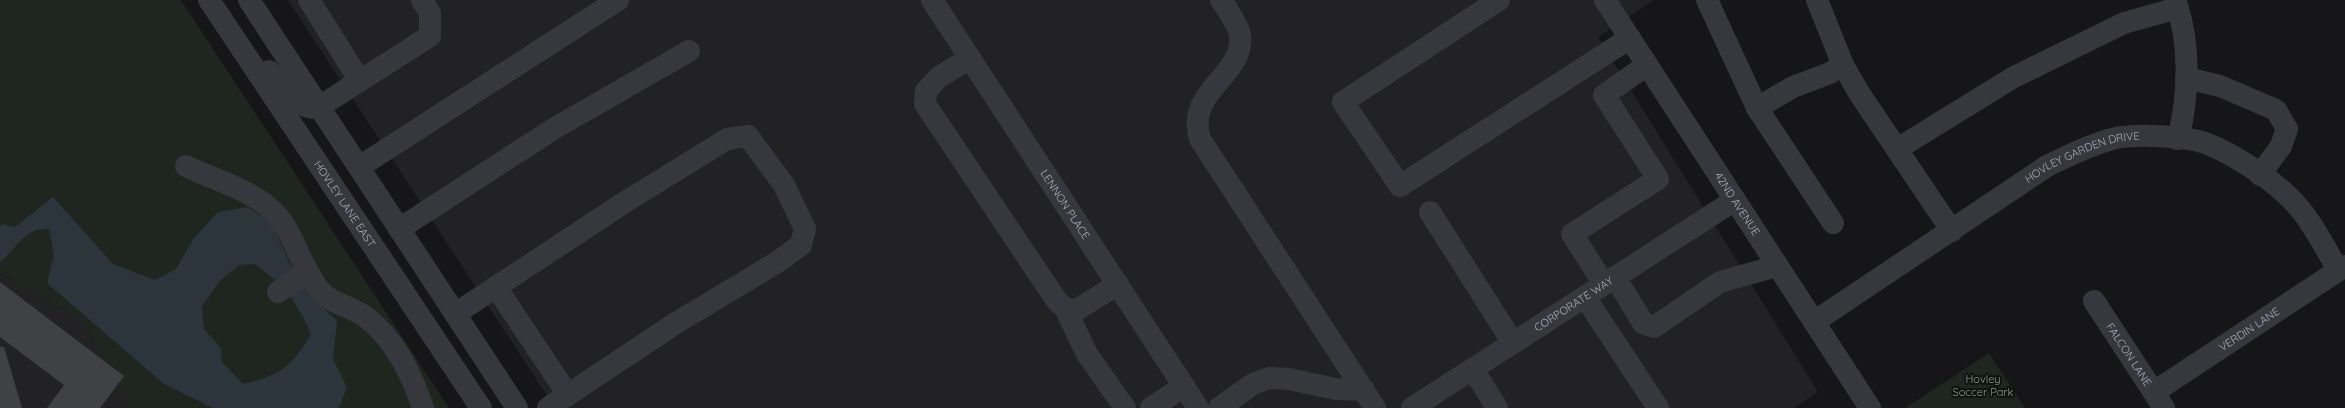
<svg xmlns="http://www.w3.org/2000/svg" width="2345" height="408" viewBox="0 0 2345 408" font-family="Quicksand,sans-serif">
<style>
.built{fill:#222225}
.green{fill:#1e261f}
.water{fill:#2c353c;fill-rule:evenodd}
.building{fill:#404145}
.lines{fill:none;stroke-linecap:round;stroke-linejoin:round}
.minor{stroke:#37383d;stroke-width:22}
.labels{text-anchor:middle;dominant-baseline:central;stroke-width:4;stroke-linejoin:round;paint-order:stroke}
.street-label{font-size:11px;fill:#a8adb8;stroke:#111113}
.park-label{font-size:11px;fill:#7fa381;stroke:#111113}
</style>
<rect width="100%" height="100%" fill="#161618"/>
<!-- built -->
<g class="built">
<polygon points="288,0 1654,0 1598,37 1818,392 1794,408 555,408"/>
<polygon points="0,273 81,320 128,399 126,408 0,408"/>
</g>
<!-- green -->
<g class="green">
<polygon points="0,0 181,0 449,408 126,408 127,399 81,320 0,273"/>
<polygon points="1989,353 2025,408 1905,408"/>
</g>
<!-- water -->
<path class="water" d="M 53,197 L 113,264 L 155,280 L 176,269 L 194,238 L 218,212 L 247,207 L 271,222 L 290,264 L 312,297 L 337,321 L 333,359 L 347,387 L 339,408 L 213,408 L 164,384 L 47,283 L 54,255 L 49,229 C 25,227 17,249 0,262 L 0,227 L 3,224 L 15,227 ZM 254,264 C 284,285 296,300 311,334 C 290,369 282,374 243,384 L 222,362 L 221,348 L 204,329 L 202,306 L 219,282 L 239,265 Z"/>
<!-- building -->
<g class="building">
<polygon points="0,282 124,376 100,408 47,408 64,385 0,337"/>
<polygon points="0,347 4,347 22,408 0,408"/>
</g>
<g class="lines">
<!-- minor -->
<g class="minor">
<path id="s1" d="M 209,0 L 481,408"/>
<polyline points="249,0 517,408"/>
<polyline points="309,0 360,81"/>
<path id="s2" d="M 932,0 L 1198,408"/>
<path d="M 1221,0 C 1227,9 1238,24 1240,35 C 1245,76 1185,90 1200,139 L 1375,408"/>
<polyline points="1499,0 1343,102 1400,186 1630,38"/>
<path id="s3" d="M 1605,0 L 1870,408"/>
<polyline points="1707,0 1757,108 1833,223"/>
<polyline points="1817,0 1843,65 1859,93 1952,231"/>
<path d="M 2175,0 C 2191,43 2189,95 2178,139"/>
<polyline points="970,58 939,77 926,91 925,104 1057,301 1065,308 1075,311 1118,284"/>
<path d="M 269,71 C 281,84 299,113 319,107 L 430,36 L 430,13 L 422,0"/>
<polyline points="2186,78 2220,86 2276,110 2287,129 2281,146 2260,175"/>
<polyline points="1757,108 1793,87 1830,73 1843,65"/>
<polyline points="1897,149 2014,77 2124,23 2178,8"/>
<path d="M 186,166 C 220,183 267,193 286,228 C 298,249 305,273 321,292 C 332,304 353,307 366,317 C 396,341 411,373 423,408"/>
<polyline points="359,167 618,0"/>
<polyline points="1430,212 1513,343"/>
<polyline points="399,229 555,128 689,51"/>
<polyline points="1615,277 1643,323 1654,327 1720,282 1777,266"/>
<polyline points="1604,284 1572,234 1658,179 1604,95 1647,65"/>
<polyline points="496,287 568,395"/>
<polyline points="278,292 307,271"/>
<polyline points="1585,297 1658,408"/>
<path id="s4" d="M 2094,301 L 2164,408"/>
<polyline points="1065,308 1087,354 1125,408"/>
<polyline points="455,314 622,204 727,139 748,136 784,185 805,229 801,245 776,263 676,323 548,408"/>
<path id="s5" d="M 1814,322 L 2047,166 C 2068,156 2089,145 2112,139 C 2133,133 2188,136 2208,144 C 2235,155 2268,177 2289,197 C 2310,217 2324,246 2338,270"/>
<polyline points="1473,369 1497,408"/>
<path id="s6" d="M 2154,392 L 2345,266"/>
<polyline points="1151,408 1184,386"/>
<polyline points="1219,408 1253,384 1269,378 1289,379 1336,389 1364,390"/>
<path id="s7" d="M 1412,408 L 1735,200"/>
</g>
</g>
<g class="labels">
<!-- street labels -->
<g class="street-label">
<text stroke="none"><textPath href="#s5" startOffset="317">HOVLEY GARDEN DRIVE</textPath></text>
<text stroke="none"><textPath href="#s1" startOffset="245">HOVLEY LANE EAST</textPath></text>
<text stroke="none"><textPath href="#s2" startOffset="244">LENNON PLACE</textPath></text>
<text stroke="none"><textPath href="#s3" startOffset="243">42ND AVENUE</textPath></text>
<text stroke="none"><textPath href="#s7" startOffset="192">CORPORATE WAY</textPath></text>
<text stroke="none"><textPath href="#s6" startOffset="114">VERDIN LANE</textPath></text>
<text stroke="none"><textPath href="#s4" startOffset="64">FALCON LANE</textPath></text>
</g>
<!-- park labels -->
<g class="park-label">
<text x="1983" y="379">Hovley<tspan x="1983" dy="13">Soccer Park</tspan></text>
</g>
</g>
</svg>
